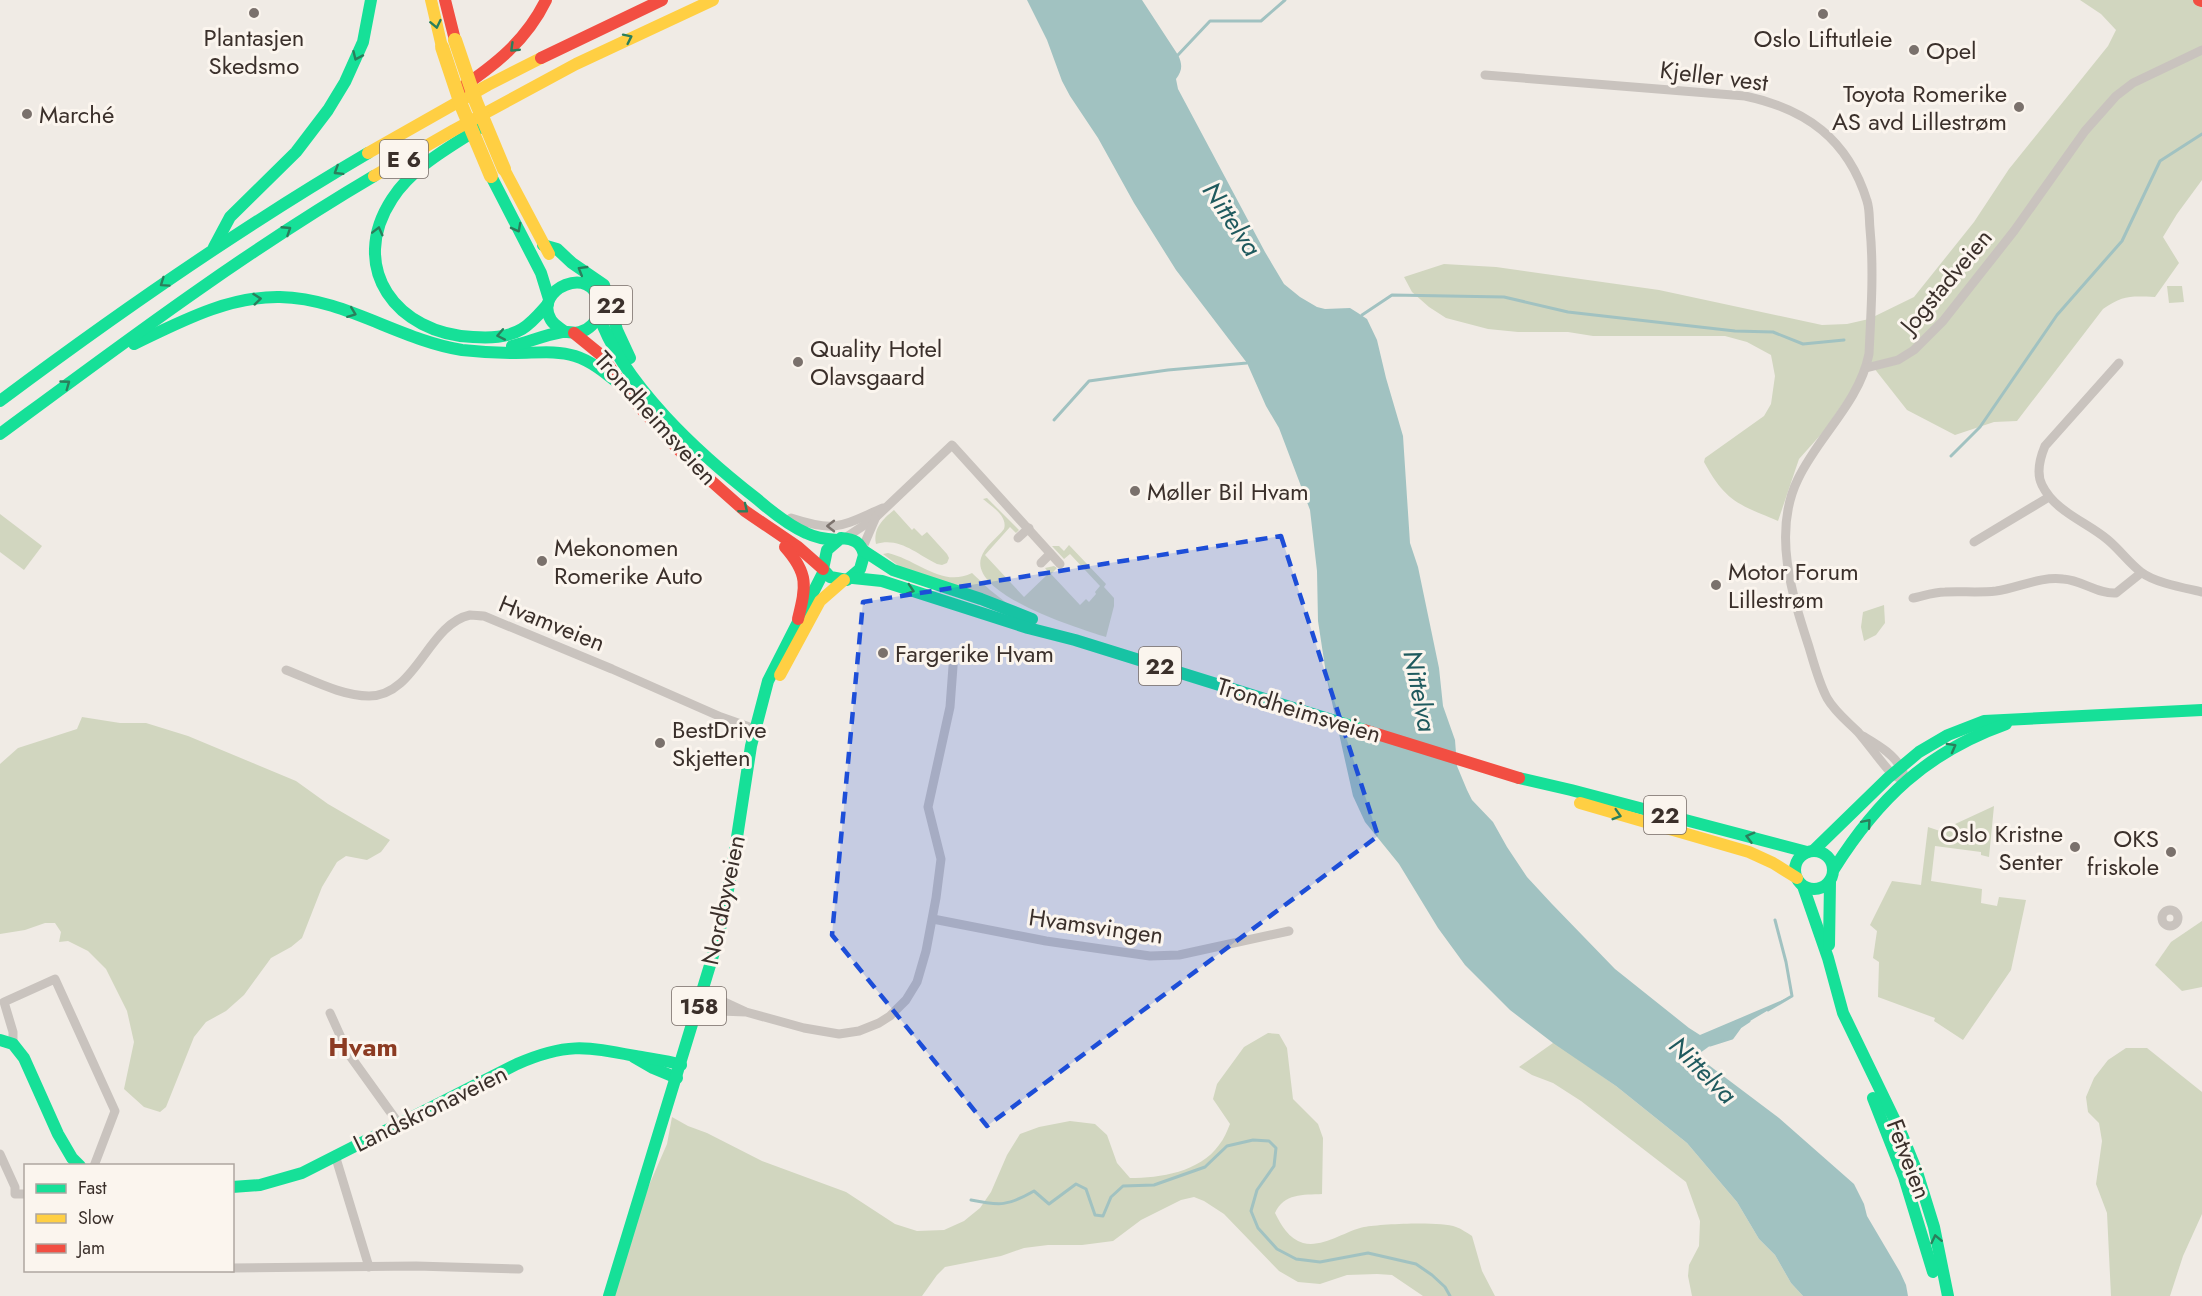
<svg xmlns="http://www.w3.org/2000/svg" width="2202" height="1296" viewBox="0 0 2202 1296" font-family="Jost,sans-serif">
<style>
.green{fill:#d1d6bf}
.water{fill:#a1c2c1}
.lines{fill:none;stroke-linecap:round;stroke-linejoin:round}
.stream{stroke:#a1c2c1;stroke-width:3}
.street{stroke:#c9c3be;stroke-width:9}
.fast{stroke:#16e098;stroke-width:12}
.slow{stroke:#ffcf43;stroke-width:12}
.jam{stroke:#f24e42;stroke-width:12}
.slow-bridge{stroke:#ffcf43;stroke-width:14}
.oneway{stroke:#2a7f5c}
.oneway2{stroke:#7b726d}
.marked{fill:#1d4ed8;fill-opacity:0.2;stroke:#1d4ed8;stroke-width:4.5;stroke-dasharray:12 8;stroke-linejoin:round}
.poi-dot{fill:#7a716c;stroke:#fbf5ee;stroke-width:2}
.labels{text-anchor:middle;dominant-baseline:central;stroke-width:6;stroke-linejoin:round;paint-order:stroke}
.shield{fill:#fbf5ee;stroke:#756b66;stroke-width:1.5}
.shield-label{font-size:22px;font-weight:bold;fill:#3b302b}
.poi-label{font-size:24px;fill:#3b302b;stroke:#fbf5ee;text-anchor:start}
.street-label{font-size:24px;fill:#3b302b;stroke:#fbf5ee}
.water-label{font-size:26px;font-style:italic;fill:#1f5a5e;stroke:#fbf5ee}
.neighbourhood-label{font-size:26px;font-weight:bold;fill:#8c3b22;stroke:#fbf5ee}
</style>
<rect width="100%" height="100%" fill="#f0ebe5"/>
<!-- green -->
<g class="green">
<path d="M 2080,0 L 2202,0 L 2202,180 L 2177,214 L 2163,237 L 2179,263 L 2155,297 C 2131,296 2123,295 2103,309 L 2017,421 L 1994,422 L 1955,435 L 1907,410 L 1870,363 L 1824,431 L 1799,459 L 1778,521 C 1738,504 1726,502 1704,462 L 1705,458 L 1764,416 L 1771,404 L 1775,376 L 1771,355 L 1747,342 L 1725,336 L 1593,336 L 1568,332 L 1518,332 L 1488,329 L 1446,318 L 1429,307 L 1412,292 L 1404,277 L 1444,264 L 1496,267 L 1659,290 L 1822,325 L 1847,324 L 1869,319 L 1914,297 L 1974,222 L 2009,169 L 2108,46 L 2116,30 L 2101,14 Z"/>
<polygon points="2167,286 2182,286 2184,302 2169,303"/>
<path d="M 987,498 L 1019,530 L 1016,533 L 1010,527 L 985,555 L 1024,597 L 1049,573 L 1045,568 L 1054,566 L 1057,568 L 1051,574 L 1080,605 L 1086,599 L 1089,602 L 1096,594 L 1095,592 L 1100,586 L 1070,554 L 1064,559 L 1052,546 L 1059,546 L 1064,551 L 1069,545 L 1106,584 L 1104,587 L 1114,598 L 1114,606 L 1106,637 C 1081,629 970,595 981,558 C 984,547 997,538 1004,529 C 1008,516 992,507 983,499 Z"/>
<path d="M 894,510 L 912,530 L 914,528 L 922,536 L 927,532 L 947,554 L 949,558 L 947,563 L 942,565 L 937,564 C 916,554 900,537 876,544 C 873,528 883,519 894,510 Z"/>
<polygon points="0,514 42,546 24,570 0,552"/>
<path d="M 888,553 C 918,560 942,588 972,573 L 990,590 L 1009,605 L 900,567 L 883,554 Z"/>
<polygon points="1884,605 1885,623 1876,635 1864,641 1861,627 1863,612"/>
<polygon points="82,717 120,723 146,723 188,736 296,781 328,804 390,840 381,852 367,860 346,856 337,862 322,887 302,938 291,947 271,958 244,995 226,1011 206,1022 194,1037 166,1107 160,1112 144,1107 124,1089 134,1042 127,1011 106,969 88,951 68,941 59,942 61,932 55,923 45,923 25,930 0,934 0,764 18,748 77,729"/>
<polygon points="1994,806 1989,857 1981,855 1981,852 1935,846 1931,881 1982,889 1981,903 1997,906 1999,897 2026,900 2011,970 1963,1040 1934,1021 1935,1018 1878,997 1879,962 1873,958 1877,931 1870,925 1892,881 1921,885 1928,827 1940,831"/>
<polygon points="2202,921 2202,987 2182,991 2155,965 2171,942"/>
<path d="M 1268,1033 L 1279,1034 L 1287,1048 L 1293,1099 L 1318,1124 L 1323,1138 L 1322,1194 C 1303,1195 1284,1193 1275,1213 C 1281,1225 1289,1239 1303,1243 C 1323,1248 1345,1231 1364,1227 C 1382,1224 1440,1221 1456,1227 C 1462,1229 1467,1233 1472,1236 L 1482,1271 L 1495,1296 L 1423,1296 L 1392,1275 L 1377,1274 L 1347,1275 L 1320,1284 L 1298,1282 L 1279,1271 L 1224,1214 L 1204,1201 L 1194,1197 L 1181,1200 L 1141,1220 L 1113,1241 L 1082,1245 L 1048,1245 L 1024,1248 L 1001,1256 L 945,1267 L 937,1275 L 922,1296 L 613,1296 L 647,1190 L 667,1144 L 672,1117 L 688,1126 L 707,1133 L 762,1161 L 846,1192 L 895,1224 L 917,1231 L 944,1230 L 964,1221 L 980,1208 L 991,1192 L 1007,1155 L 1020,1134 L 1039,1127 L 1070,1121 L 1095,1124 L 1107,1135 L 1117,1163 L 1130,1178 C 1160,1178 1200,1172 1219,1145 C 1224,1139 1227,1131 1230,1124 L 1213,1099 L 1217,1084 L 1244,1047 Z"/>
<polygon points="1553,1043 1555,1043 1616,1086 1687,1143 1737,1202 1759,1239 1775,1255 1791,1283 1803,1296 1692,1296 1688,1276 1689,1265 1699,1246 1700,1221 1686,1182 1581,1101 1553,1083 1532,1075 1519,1067"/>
<polygon points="2126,1048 2147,1048 2202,1092 2202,1214 2183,1256 2170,1296 2111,1296 2107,1213 2096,1184 2102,1141 2099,1123 2088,1112 2086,1097 2094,1078 2108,1060"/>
</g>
<!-- water -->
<path class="water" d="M 1027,0 L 1142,0 L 1178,55 C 1183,65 1182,71 1176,79 L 1178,89 L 1265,252 L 1284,284 L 1300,297 L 1317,307 L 1325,309 L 1350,308 L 1358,313 L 1367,319 L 1377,340 L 1386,378 L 1403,436 L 1410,543 L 1418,567 L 1439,668 L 1443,706 L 1455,740 L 1457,766 L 1467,790 L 1472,800 L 1493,822 L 1507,847 L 1527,877 L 1552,904 L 1615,969 L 1689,1028 L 1700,1035 L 1792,996 L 1740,1027 L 1732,1038 L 1711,1045 L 1700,1053 L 1706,1063 L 1779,1118 L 1854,1184 L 1864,1204 L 1867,1216 L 1900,1272 L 1906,1285 L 1908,1296 L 1803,1296 L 1791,1283 L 1775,1255 L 1759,1239 L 1737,1202 L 1687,1143 L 1616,1086 L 1553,1043 L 1510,1010 L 1465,965 L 1438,928 L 1399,864 L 1365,822 L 1353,796 L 1327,680 L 1318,621 L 1317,571 L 1310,510 L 1279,428 L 1266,406 L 1247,363 L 1176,270 L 1134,203 L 1098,138 L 1070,96 L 1062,81 L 1047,40 Z"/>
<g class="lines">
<!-- stream -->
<g class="stream">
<polyline points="1177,56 1210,21 1261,21 1285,0"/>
<polyline points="1362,315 1392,295 1504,297 1568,312 1735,331 1773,332 1803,344 1844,340"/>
<polyline points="1054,420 1089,381 1168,370 1247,363 1249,361"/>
<polyline points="1951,456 1980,427 2057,315 2122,241 2160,161 2202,134"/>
<polyline points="1768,1010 1792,996 1786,962 1775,920"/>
<polyline points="1710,1045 1732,1038 1740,1027 1749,1021"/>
<path d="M 971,1200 C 1000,1206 1008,1206 1034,1191 L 1049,1204 L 1076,1184 L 1086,1189 L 1095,1215 L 1103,1216 L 1111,1197 L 1123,1186 L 1154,1185 L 1205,1167 L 1227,1146 L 1253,1140 L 1269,1141 L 1276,1148 L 1274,1166 L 1257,1190 L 1251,1211 L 1258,1228 L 1277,1249 L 1296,1259 L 1320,1262 L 1368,1253 L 1416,1264 L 1432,1275 L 1445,1287 L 1450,1296"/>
</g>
<!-- street -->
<g class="street">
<path d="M 1485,75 L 1745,96 C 1806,109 1848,139 1867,201 C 1870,210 1869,220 1870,229 C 1874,270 1871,312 1869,354 C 1859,403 1819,435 1798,479 C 1772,532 1792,595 1809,647 C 1814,664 1819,683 1827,698 C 1835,712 1847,721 1858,732 C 1870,746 1880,761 1892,774 L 1906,782"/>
<path d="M 2119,363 L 2045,446 C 2040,458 2036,473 2042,485 C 2055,512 2087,522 2108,540 C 2120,550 2129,563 2141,572 C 2155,583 2185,588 2202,592"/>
<polyline points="1866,368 1898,360 1914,350 1943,321 2014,231 2085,131 2116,96 2133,83 2202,50"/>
<path d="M 791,518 C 837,533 841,526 883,508"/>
<polyline points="845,538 875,518 952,445 1060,564"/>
<polyline points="1018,538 1029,528"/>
<polyline points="1974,542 2049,497"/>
<polyline points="863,547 875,519"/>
<polyline points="1041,563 1050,554"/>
<path d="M 1913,598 C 1923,596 1934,592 1945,592 C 1962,591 1978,593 1996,591 C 2018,588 2041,576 2063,579 C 2082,580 2097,594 2116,593 L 2141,573"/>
<path d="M 286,670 C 312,680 342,696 369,696 C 416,696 428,624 470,615 C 474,615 480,616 484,616 L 612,669 L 721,717 L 755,729"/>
<path d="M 1863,736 C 1878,745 1896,755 1903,772"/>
<circle cx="2170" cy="918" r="8"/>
<polyline points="933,919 1046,941 1150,956 1179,955 1289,931"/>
<polyline points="703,992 744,1011"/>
<polyline points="699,1005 720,1011 746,1012 804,1028 839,1034 859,1031 879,1023 890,1016 906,1000 917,982 926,951 936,898 941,859 928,807 950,707 954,653"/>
<polyline points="330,1013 348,1053 399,1124"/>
<polyline points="13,1044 13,1032 4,1002 55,979 115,1111 94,1166"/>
<polyline points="0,1154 15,1187 15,1194 26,1194"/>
<polyline points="335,1155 369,1267"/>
<polyline points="232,1268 416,1266 519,1269"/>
</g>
<!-- fast -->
<g class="fast">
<path d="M 484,125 C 452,146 413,166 392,199 C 347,268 397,334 473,337 C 489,338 507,338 522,329 C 532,323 540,313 548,304"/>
<polyline points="491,176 541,273 549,299"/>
<polyline points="543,245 557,249 572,263 604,285 617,330 630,358"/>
<polyline points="214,247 230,217 296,152 328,110 345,82 363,42 371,0"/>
<path d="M 598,313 C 622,384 699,454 757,499 C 772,512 788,525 806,533 C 816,538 826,539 837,540"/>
<path d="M 134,344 C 180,322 228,296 280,297 C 344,298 399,340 462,350 C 480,352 498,353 516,353 C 536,353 556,350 575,356 C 594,362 609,376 624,388"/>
<path d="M 512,346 C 528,342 545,335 562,332 C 568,331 574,334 580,332 C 585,331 589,328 592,325 C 598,319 600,311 599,303 C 593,263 532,289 551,320 C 554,325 560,328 565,332"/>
<path d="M 0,401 C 119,312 240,228 368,153"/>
<path d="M 0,434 C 122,344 243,253 374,176"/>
<path d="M 841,538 C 854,539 861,542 864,555 L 860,569 L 847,580 L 830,577 L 823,569 L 827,550 Z"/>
<polyline points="864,551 893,570 981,599 1032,619"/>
<polyline points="853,578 882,581 1028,628 1075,640 1364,730"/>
<polyline points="1519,778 1571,790 1807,852"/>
<circle cx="1814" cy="870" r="19"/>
<polyline points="1813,851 1888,778 1919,752 1948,735 1984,721 2202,710"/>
<path d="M 1834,869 C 1878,799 1927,752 2006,724"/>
<polyline points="1803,886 1828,958 1843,1013 1902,1135 1917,1172 1934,1227 1948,1296"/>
<polyline points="1829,945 1830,882"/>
<polyline points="0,1040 13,1044 24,1058 58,1134 72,1158 80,1166"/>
<polyline points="634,1057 653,1068 677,1078"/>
<polyline points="1873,1098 1904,1177 1933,1272"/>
<path d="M 232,1187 L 260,1185 L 302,1173 L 517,1064 C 565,1043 585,1046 635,1056 C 651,1059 666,1060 681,1065"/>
<polyline points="609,1296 718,939 732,870 751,746 768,681 824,571"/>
</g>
<!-- slow -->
<g class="slow">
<polyline points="431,0 442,47"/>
<polyline points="368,153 488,85 541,58"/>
<polyline points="504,169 549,254"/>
<polyline points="374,176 454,130 576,64 713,0"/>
<polyline points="780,675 820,601 844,580"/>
<polyline points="1580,803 1749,852 1773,863 1797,878"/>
</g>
<!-- jam -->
<g class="jam">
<polyline points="445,0 455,40"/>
<polyline points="2199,0 2202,1"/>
<polyline points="541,58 662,0"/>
<path d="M 458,90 C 495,65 526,41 546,0"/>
<polyline points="574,333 601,355 635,402 691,463 745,511 798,547 823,569"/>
<path d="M 785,547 C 809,574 806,586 798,619"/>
<polyline points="1364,730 1519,778"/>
</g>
<!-- slow-bridge -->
<g class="slow-bridge">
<polyline points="455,40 476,102 504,169"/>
<polyline points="442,47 462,107 491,176"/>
</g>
</g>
<!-- one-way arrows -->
<defs><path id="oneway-chevron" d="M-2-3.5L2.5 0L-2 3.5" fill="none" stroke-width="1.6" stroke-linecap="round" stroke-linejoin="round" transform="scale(1.5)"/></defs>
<g class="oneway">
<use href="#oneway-chevron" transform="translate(436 24) rotate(78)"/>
<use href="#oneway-chevron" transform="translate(628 38) rotate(-26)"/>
<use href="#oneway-chevron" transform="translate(514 48) rotate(136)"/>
<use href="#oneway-chevron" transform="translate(357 56) rotate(114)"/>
<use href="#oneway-chevron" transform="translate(338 171) rotate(148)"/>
<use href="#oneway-chevron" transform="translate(517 228) rotate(62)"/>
<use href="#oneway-chevron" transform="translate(287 230) rotate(-33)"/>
<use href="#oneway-chevron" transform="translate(378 231) rotate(-76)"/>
<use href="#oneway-chevron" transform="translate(582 270) rotate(-149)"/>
<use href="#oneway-chevron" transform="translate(164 283) rotate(145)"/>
<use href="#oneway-chevron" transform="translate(257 299) rotate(-6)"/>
<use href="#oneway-chevron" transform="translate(352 313) rotate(21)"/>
<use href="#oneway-chevron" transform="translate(501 335) rotate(169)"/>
<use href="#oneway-chevron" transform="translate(66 384) rotate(-36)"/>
<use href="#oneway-chevron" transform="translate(744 509) rotate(39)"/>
<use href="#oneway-chevron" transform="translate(910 590) rotate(18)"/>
<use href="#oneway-chevron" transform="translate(1952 747) rotate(-29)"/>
<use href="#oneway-chevron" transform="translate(1617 815) rotate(17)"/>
<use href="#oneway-chevron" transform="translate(1867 823) rotate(-49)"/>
<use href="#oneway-chevron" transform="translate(1750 837) rotate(-165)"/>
<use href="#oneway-chevron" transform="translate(1936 1239) rotate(-102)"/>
</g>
<use class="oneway2" href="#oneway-chevron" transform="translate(831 526) rotate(-180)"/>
<!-- marked area -->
<path class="marked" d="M 1281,536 L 1378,836 L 987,1126 L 832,935 L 863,602 Z"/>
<!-- markers -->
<g class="poi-dot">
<circle cx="254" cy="13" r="6"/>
<circle cx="1823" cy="14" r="6"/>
<circle cx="1914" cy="50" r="6"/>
<circle cx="2019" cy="107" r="6"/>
<circle cx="27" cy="114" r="6"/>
<circle cx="798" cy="362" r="6"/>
<circle cx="1135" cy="491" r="6"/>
<circle cx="542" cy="561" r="6"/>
<circle cx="1716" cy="585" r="6"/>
<circle cx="883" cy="653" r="6"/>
<circle cx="660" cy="743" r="6"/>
<circle cx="2075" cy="847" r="6"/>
<circle cx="2171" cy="852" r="6"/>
</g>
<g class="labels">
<!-- shield labels -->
<g class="shield">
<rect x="380" y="140" width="48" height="38" rx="4.5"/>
<rect x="590" y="286" width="42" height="38" rx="4.5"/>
<rect x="1139" y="647" width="42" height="38" rx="4.5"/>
<rect x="1644" y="796" width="42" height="38" rx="4.5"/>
<rect x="672" y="987" width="54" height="38" rx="4.5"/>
</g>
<g class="shield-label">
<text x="404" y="159">E 6</text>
<text x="611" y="305">22</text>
<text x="1160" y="666">22</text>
<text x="1665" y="815">22</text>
<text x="699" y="1006">158</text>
</g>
<!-- poi labels -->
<g class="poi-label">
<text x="254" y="37" text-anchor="middle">Plantasjen<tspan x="254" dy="28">Skedsmo</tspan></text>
<text x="1823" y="38" text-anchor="middle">Oslo Liftutleie</text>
<text x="1926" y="50">Opel</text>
<text x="2007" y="93" text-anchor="end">Toyota Romerike<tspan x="2007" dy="28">AS avd Lillestrøm</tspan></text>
<text x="39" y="114">Marché</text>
<text x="810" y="348">Quality Hotel<tspan x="810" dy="28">Olavsgaard</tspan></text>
<text x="1147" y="491">Møller Bil Hvam</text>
<text x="554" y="547">Mekonomen<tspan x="554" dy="28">Romerike Auto</tspan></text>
<text x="1728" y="571">Motor Forum<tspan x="1728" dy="28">Lillestrøm</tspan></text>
<text x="895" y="653">Fargerike Hvam</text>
<text x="672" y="729">BestDrive<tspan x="672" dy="28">Skjetten</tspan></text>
<text x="2063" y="833" text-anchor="end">Oslo Kristne<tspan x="2063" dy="28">Senter</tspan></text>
<text x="2159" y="838" text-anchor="end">OKS<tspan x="2159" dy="28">friskole</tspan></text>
</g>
<!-- street labels -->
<g class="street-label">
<text transform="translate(1714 76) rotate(7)">Kjeller vest</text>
<text transform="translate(1946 281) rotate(-50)">Jogstadveien</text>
<text transform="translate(656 418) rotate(48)">Trondheimsveien</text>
<text transform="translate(552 623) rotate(22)">Hvamveien</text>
<text transform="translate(1299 710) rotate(17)">Trondheimsveien</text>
<text transform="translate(723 900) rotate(-78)">Nordbyveien</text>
<text transform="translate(1096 926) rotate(8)">Hvamsvingen</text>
<text transform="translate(430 1108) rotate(-26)">Landskronaveien</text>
<text transform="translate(1909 1159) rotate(69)">Fetveien</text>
</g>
<!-- water labels -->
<g class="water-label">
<text transform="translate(1232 219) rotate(56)">Nittelva</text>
<text transform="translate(1420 691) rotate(79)">Nittelva</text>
<text transform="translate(1703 1070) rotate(45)">Nittelva</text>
</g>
<!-- neighbourhood labels -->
<g class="neighbourhood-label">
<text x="363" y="1047">Hvam</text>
</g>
</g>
<!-- legend -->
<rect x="24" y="1164" width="210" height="108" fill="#fbf5ee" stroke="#aea6a0" stroke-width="1.5"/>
<rect x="36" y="1184" width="30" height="9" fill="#16e098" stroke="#aea6a0" stroke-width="1.5"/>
<text x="78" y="1194" font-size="18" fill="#3b302b">Fast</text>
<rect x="36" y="1214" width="30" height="9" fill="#ffcf43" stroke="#aea6a0" stroke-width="1.5"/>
<text x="78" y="1224" font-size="18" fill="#3b302b">Slow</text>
<rect x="36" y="1244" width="30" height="9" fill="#f24e42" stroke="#aea6a0" stroke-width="1.5"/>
<text x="78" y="1254" font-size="18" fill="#3b302b">Jam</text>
</svg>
